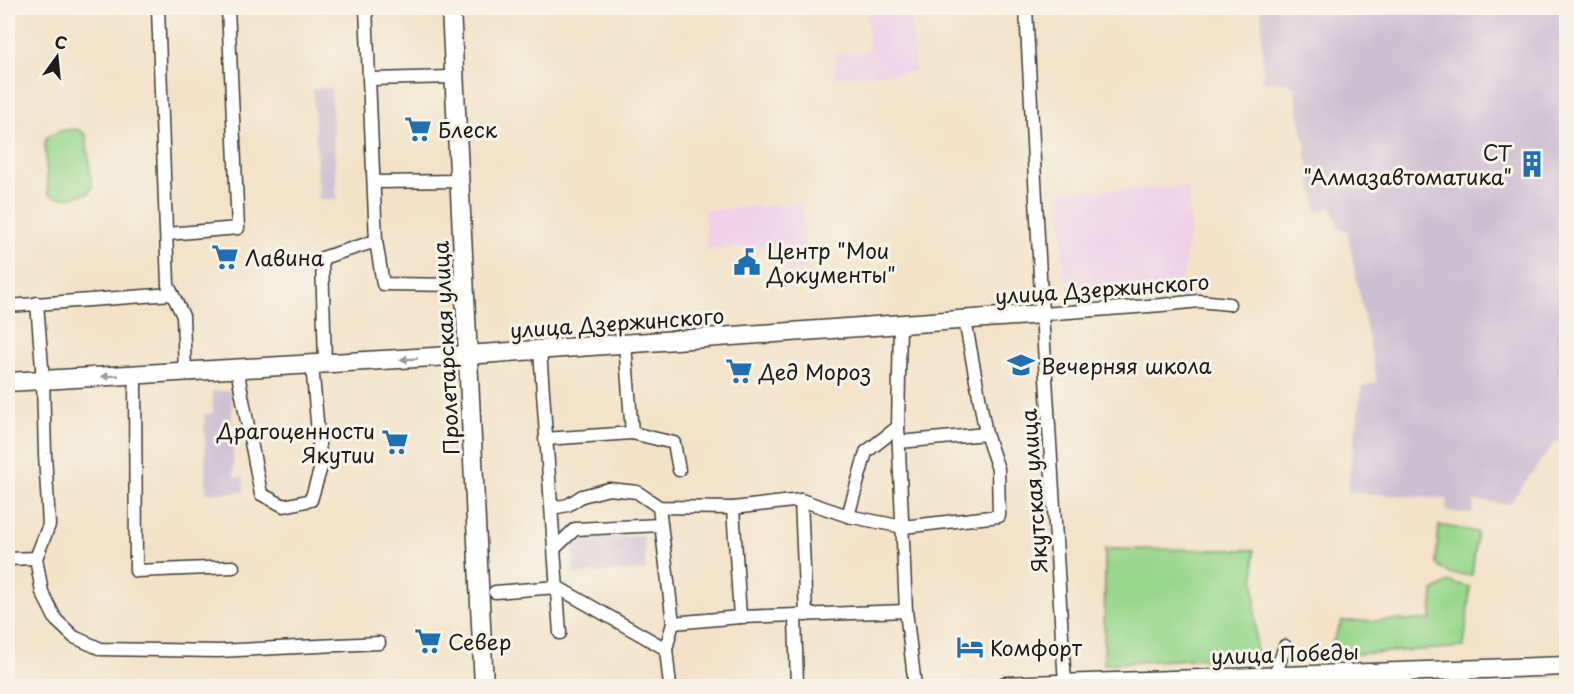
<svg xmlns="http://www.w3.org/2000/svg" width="1574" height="694" viewBox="0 0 1574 694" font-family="'Playpen Sans',sans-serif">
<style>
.built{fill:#efd0e6}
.industrial{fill:#cdbed2}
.green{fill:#98d78c;stroke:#5a7a54;stroke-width:1.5}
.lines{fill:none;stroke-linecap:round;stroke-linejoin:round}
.street-casing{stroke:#3c3a36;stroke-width:15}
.secondary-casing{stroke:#3c3a36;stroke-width:21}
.street{stroke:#fff;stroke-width:12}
.secondary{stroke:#fff;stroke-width:18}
.oneway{fill:#999}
.labels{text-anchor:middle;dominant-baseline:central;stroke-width:6;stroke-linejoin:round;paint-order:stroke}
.poi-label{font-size:21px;fill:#1c1c1c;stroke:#f7f3e8;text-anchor:start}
.street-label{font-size:21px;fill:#1c1c1c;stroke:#f7f3e8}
</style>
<rect width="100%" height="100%" fill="#f7f3e8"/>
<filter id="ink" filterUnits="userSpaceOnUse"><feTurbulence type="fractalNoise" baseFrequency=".0167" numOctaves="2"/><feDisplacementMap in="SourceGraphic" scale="12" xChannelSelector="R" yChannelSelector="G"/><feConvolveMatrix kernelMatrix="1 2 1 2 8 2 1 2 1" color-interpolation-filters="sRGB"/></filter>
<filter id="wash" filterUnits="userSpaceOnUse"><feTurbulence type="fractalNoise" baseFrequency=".008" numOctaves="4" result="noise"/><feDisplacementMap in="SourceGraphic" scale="24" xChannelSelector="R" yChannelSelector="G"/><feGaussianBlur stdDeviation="1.35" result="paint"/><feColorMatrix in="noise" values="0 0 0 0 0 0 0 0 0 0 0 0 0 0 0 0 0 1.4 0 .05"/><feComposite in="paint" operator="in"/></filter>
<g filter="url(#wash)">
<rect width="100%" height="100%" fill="#f3e2c7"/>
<!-- built -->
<g class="built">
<polygon points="866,8 911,8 915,71 835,78 834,53 869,52"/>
<polygon points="1189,187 1190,228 1181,286 1137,290 1092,291 1063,279 1061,191"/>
<polygon points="802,204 806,272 785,273 784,245 707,250 704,210"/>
</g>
<!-- industrial -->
<g class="industrial">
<polygon points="1261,8 1566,8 1566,442 1555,442 1509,504 1474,501 1472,514 1446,511 1447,499 1347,492 1362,386 1377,382 1347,231 1340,230 1332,208 1317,212 1294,87 1288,82 1263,83"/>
<polygon points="331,88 337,199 319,200 313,89"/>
<polygon points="212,391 231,391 234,477 243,477 244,492 206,493 204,414 213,413"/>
<polygon points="1562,466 1566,466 1566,616 1563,541"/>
<polygon points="644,536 646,570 574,574 572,540"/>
</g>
<!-- green -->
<g class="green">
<path d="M 73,129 L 79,130 L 86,135 L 92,188 L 89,193 C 75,196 60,202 48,193 L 45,143 L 47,137 L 60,131 Z"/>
<polygon points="1439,525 1477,532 1472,575 1450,574 1436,564"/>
<polygon points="1105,549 1254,550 1256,655 1104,664"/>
<polygon points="1449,582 1470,587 1464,647 1326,656 1342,621 1431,620 1433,591"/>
</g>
</g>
<g filter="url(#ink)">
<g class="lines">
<defs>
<g id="street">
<polyline points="158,8 168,285 183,316 185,371"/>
<polyline points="366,8 376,241 383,284 464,285"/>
<polyline points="1026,8 1042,314 1065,684"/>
<polyline points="370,79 454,77"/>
<polyline points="374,182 459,181"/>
<polyline points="167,234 238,228 228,8"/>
<polyline points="8,306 172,294"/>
<polyline points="1042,314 1162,305 1199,301 1229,304"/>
<polyline points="900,324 898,427 906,611 915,686"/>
<polyline points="625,344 632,433"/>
<polyline points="540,350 560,633"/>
<polyline points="325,363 322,258 376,241"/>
<polyline points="237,369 261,494 284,506 311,500 321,467 312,364"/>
<polyline points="135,374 136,571 233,567"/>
<polyline points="545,439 632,433 674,443 679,470"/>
<polyline points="899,442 986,434"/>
<polyline points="801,500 806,615"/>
<polyline points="659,507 673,623 666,649 670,686"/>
<polyline points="552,508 568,505 582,496 609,489 637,492 659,507 733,508 801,500 848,516 903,527 999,516 998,469 986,434 965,320"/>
<polyline points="733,508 740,617"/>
<polyline points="848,516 866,452 898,427"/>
<polyline points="555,548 575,529 661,525"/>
<polyline points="36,558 42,592 56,620 74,637 101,649 218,651 379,643"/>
<polyline points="8,559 36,558 49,525 45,454 43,380 37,303"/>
<polyline points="495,592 557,587 666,649"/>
<polyline points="795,616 797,686"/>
<polyline points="673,623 740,617 906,611"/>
<polyline points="1275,676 1285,646"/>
</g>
<g id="secondary">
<polyline points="451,8 484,686"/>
<polyline points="8,382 467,355 1042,314"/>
<polyline points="1005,686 1566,666"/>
</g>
</defs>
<!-- street casing -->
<use href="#street" class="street-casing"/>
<!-- secondary casing -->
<use href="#secondary" class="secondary-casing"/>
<!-- street -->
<use href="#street" class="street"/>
<!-- secondary -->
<use href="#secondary" class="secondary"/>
</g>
<!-- one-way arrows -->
<defs><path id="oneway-solid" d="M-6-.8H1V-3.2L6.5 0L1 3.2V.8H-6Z" transform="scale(1.5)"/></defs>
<g class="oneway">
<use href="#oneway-solid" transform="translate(409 359) rotate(177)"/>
<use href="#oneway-solid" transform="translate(110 376) rotate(177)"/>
</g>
</g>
<!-- icons -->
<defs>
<symbol id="supermarket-bare" viewBox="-9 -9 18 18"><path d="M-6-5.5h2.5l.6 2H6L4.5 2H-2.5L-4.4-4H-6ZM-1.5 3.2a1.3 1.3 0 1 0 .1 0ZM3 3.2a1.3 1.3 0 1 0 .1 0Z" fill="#1f6fb2" stroke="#f7f3e8" stroke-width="2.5" paint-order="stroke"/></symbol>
<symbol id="building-bare" viewBox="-9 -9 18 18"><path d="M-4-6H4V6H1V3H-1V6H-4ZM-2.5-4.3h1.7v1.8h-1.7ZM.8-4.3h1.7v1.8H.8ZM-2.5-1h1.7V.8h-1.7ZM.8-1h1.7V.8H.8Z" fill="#1f6fb2" stroke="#f7f3e8" stroke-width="2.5" paint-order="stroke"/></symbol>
<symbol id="civic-bare" viewBox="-9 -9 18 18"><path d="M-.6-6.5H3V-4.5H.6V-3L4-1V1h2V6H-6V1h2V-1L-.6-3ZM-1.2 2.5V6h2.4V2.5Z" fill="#1f6fb2" stroke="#f7f3e8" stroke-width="2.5" paint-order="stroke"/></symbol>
<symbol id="school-bare" viewBox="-9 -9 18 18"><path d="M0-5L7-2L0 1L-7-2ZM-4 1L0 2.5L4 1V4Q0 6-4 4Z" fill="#1f6fb2" stroke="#f7f3e8" stroke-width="2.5" paint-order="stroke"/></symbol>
<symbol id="hotel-bare" viewBox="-9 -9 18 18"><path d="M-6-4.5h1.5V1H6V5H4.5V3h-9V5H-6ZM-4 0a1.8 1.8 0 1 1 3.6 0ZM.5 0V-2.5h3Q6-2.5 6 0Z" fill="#1f6fb2" stroke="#f7f3e8" stroke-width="2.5" paint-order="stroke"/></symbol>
</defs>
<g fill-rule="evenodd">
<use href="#supermarket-bare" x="399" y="110" width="38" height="38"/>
<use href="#building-bare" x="1513" y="145" width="38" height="38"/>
<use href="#supermarket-bare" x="206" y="238" width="38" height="38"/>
<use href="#civic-bare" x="728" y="243" width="38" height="38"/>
<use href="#school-bare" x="1002" y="346" width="38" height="38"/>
<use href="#supermarket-bare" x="720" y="352" width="38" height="38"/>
<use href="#supermarket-bare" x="376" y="423" width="38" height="38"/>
<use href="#supermarket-bare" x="409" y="622" width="38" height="38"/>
<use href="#hotel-bare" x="951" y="628" width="38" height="38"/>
</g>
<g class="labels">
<!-- poi labels -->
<g class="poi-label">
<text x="438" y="129">Блеск</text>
<text x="1512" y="152" text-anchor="end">СТ<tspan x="1512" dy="24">"Алмазавтоматика"</tspan></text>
<text x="767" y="250">Центр "Мои<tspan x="767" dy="24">Документы"</tspan></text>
<text x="245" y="257">Лавина</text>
<text x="1041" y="365">Вечерняя школа</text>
<text x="759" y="371">Дед Мороз</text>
<text x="375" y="430" text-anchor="end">Драгоценности<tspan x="375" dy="24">Якутии</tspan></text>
<text x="448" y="641">Север</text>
<text x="990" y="647">Комфорт</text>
</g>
<!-- street labels -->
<g class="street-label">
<text transform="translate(1102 288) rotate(-4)">улица Дзержинского</text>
<text transform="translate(617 322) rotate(-4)">улица Дзержинского</text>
<text transform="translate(445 348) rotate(-93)">Пролетарская улица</text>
<text transform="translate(1033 491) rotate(-94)">Якутская улица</text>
<text transform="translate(1285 653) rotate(-2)">улица Победы</text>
</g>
</g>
<!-- margin -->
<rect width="1574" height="694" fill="none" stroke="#f7f3e8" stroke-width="30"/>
<!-- north arrow -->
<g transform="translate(57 57) rotate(15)" stroke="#f7f3e8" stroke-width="4.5" paint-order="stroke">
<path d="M0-4.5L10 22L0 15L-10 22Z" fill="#1c1c1c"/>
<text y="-9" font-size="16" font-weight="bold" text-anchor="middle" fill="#1c1c1c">С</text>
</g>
</svg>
